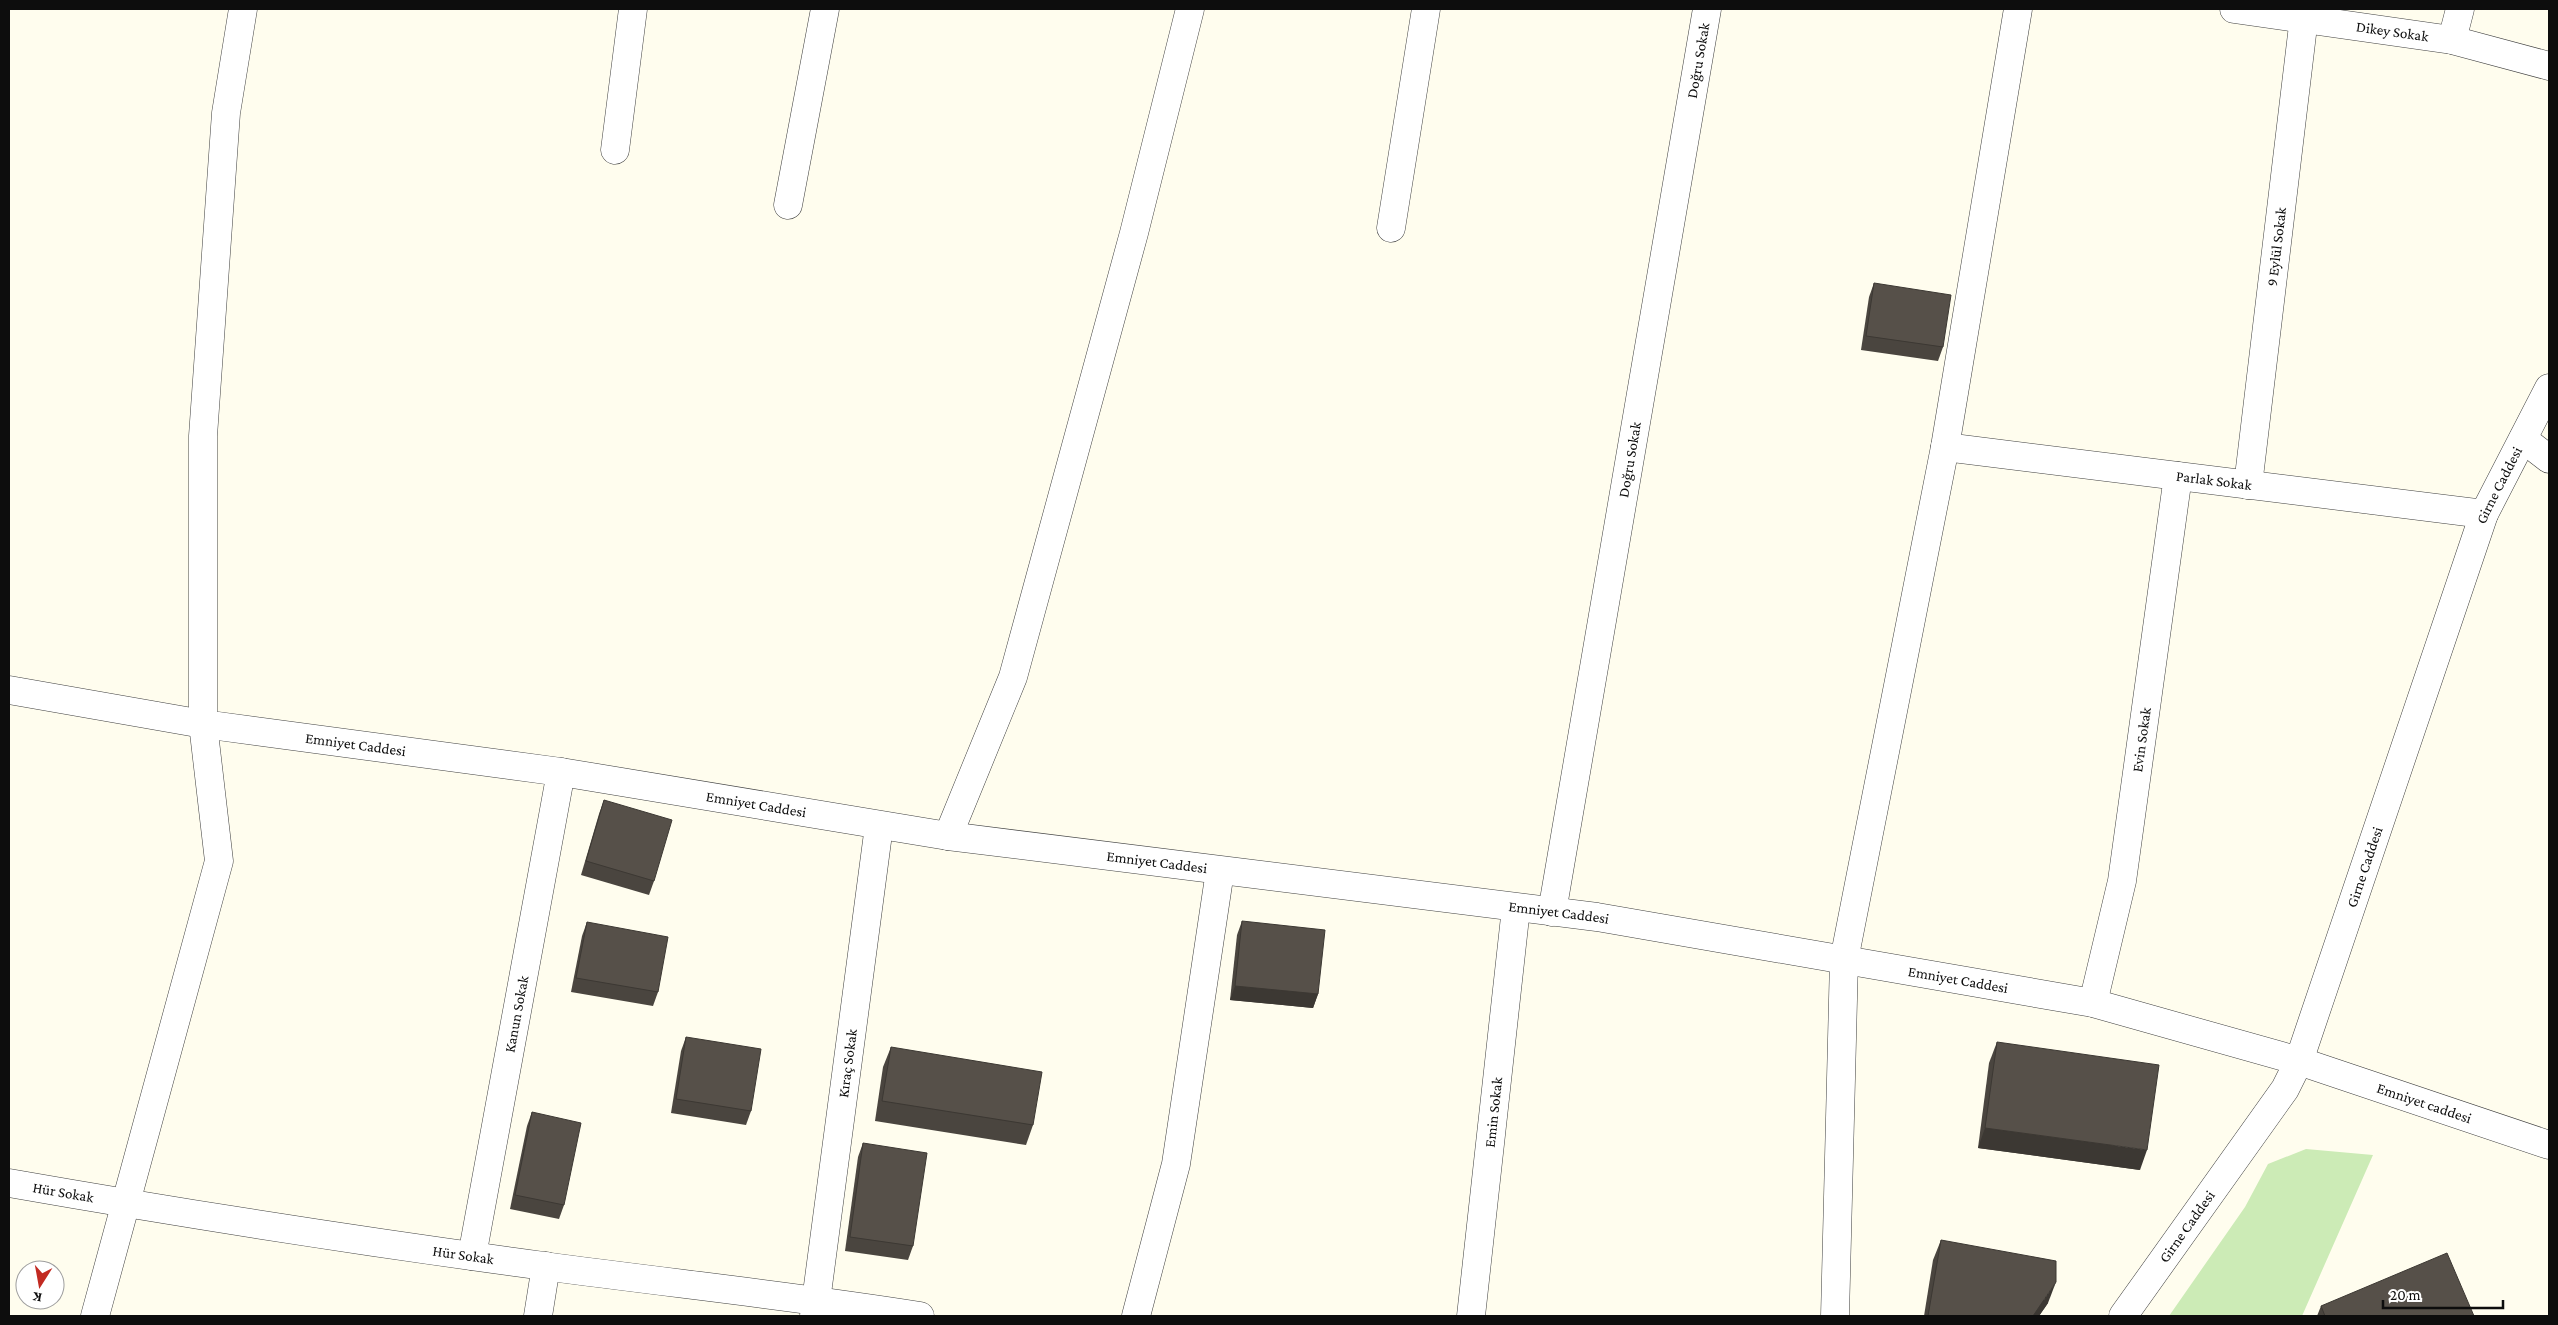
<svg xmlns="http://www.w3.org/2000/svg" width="2558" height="1325" viewBox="0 0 2558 1325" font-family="'Crimson Pro',serif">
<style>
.green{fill:#ccebb6}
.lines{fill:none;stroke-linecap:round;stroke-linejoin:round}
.minor-casing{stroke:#404040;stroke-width:29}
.tertiary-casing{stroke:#404040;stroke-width:29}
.minor{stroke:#fff;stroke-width:28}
.tertiary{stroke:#fff;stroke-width:28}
.wall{fill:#4a453f}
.shaded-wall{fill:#3c3833}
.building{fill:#565049;stroke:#3c3833}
.labels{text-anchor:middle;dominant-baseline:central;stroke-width:5;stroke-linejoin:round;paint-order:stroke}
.street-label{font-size:15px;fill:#0d0d0d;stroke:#fff}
</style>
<rect width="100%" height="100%" fill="#fffdee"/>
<!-- green -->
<polygon class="green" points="2306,1149 2373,1155 2302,1316 2169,1316 2245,1207 2268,1164"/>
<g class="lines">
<defs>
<g id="minor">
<path id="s1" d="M 2234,9 L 2452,40 L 2549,66"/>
<polyline points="2452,40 2460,9"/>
<polyline points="615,150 633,9"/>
<polyline points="788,205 825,9"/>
<polyline points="1391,228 1426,9"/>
<polyline points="2523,439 2549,459"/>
<path id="s2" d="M 1945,447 L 2484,514"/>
<path id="s3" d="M 2248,485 L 2305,9"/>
<polyline points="948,836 1013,677 1134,233 1190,9"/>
<path id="s4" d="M 1552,912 L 1707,9"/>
<path id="s5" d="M 2093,1003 L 2122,881 L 2178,476"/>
<path id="s6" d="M 9,1183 C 186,1214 365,1242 544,1266 C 669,1283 795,1296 920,1316"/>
<path id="s7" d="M 472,1256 L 561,772"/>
<polyline points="95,1316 219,861 203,724 203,436 226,113 243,9"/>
<polyline points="538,1316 546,1266"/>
<path id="s8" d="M 814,1316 L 879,826"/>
<polyline points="1136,1316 1176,1164 1220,871"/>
<path id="s9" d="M 1471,1316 L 1516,908"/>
<polyline points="1835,1316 1844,960 1945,447 2018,9"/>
<path id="s10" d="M 2123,1316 L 2285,1089 L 2299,1061 L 2484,514 L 2549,388"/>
</g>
<g id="tertiary">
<path id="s11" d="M 9,690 L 203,724 L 561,772 L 948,836 L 1597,917 L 2093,1003 L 2299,1061 L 2549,1145"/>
</g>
</defs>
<!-- minor casing -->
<use href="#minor" class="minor-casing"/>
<!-- tertiary casing -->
<use href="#tertiary" class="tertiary-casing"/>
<!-- minor -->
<use href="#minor" class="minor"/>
<!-- tertiary -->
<use href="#tertiary" class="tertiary"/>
</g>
<!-- wall -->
<g class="wall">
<polygon points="1874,283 1943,347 1938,361 1861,350 1869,297"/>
<polygon points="604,800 654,881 649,895 581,875 599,814"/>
<polygon points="1242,921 1318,994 1313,1008 1230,1000 1237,935"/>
<polygon points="587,922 658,992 653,1006 571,992 582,936"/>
<polygon points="686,1037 751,1111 746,1125 671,1113 681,1051"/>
<polygon points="1997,1042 2140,1170 1978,1148 1989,1063"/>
<polygon points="891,1047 1033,1125 1026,1145 875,1121 883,1067"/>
<polygon points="532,1112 564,1205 559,1219 510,1209 527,1126"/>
<polygon points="863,1143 913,1246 908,1260 845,1251 858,1157"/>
<polygon points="1941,1240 2048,1303 2039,1316 1924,1316 1933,1260"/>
<polygon points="2321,1306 2474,1316 2317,1316"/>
</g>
<!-- shaded-wall -->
<g class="shaded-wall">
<polygon points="1235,986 1318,994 1313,1008 1230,1000"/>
<polygon points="1985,1128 2147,1150 2140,1170 1978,1148"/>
<polygon points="2056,1282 2048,1303 2039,1316 2033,1316"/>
</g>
<!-- building -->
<g class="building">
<polygon points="1874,283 1951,295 1943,347 1866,336"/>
<polygon points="604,800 672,820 654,881 586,861"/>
<polygon points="1242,921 1325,930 1318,994 1235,986"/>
<polygon points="587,922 668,937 658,992 576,978"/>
<polygon points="686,1037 761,1049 751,1111 676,1099"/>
<polygon points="1997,1042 2159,1065 2147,1150 1985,1128"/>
<polygon points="891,1047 1042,1072 1033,1125 882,1101"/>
<polygon points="532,1112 581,1123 564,1205 515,1195"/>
<polygon points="863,1143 927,1153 913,1246 850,1237"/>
<polygon points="1941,1240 2056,1261 2056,1282 2033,1316 1928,1316"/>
<polygon points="2447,1253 2474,1316 2325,1316 2321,1306"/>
</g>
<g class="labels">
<!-- street labels -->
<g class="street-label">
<text stroke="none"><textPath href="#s1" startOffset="160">Dikey Sokak</textPath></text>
<text stroke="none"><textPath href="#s4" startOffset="864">Doğru Sokak</textPath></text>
<text stroke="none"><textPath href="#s3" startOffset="240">9 Eylül Sokak</textPath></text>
<text stroke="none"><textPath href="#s4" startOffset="459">Doğru Sokak</textPath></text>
<text stroke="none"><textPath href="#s2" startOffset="271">Parlak Sokak</textPath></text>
<text stroke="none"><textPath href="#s10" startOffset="920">Girne Caddesi</textPath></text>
<text stroke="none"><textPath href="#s5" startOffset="268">Evin Sokak</textPath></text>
<text stroke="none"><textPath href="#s11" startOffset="351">Emniyet Caddesi</textPath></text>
<text stroke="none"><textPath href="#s11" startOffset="756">Emniyet Caddesi</textPath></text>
<text stroke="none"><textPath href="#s11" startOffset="1161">Emniyet Caddesi</textPath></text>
<text stroke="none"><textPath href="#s10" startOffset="515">Girne Caddesi</textPath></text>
<text stroke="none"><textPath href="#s11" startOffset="1566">Emniyet Caddesi</textPath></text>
<text stroke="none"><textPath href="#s11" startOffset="1971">Emniyet Caddesi</textPath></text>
<text stroke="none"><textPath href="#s7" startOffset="246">Kanun Sokak</textPath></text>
<text stroke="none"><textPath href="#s8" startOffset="255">Kıraç Sokak</textPath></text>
<text stroke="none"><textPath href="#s11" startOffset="2454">Emniyet caddesi</textPath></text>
<text stroke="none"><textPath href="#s9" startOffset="205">Emin Sokak</textPath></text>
<text stroke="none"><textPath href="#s6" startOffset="55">Hür Sokak</textPath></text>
<text stroke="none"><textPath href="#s10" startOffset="110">Girne Caddesi</textPath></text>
<text stroke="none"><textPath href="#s6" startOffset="460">Hür Sokak</textPath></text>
</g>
</g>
<!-- border -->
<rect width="2558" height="1325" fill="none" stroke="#0d0d0d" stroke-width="20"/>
<!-- north arrow -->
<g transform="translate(40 1285) rotate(191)"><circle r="24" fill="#ffffff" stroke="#9e9e9e"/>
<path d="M0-4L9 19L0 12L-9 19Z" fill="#c22a21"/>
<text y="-8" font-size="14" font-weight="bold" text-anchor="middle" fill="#0d0d0d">K</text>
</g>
<!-- scale -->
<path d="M2383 1300v8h120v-8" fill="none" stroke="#0d0d0d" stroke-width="2.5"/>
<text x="2390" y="1300" font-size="15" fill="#0d0d0d" stroke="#ffffff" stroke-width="4" paint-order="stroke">20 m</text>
</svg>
